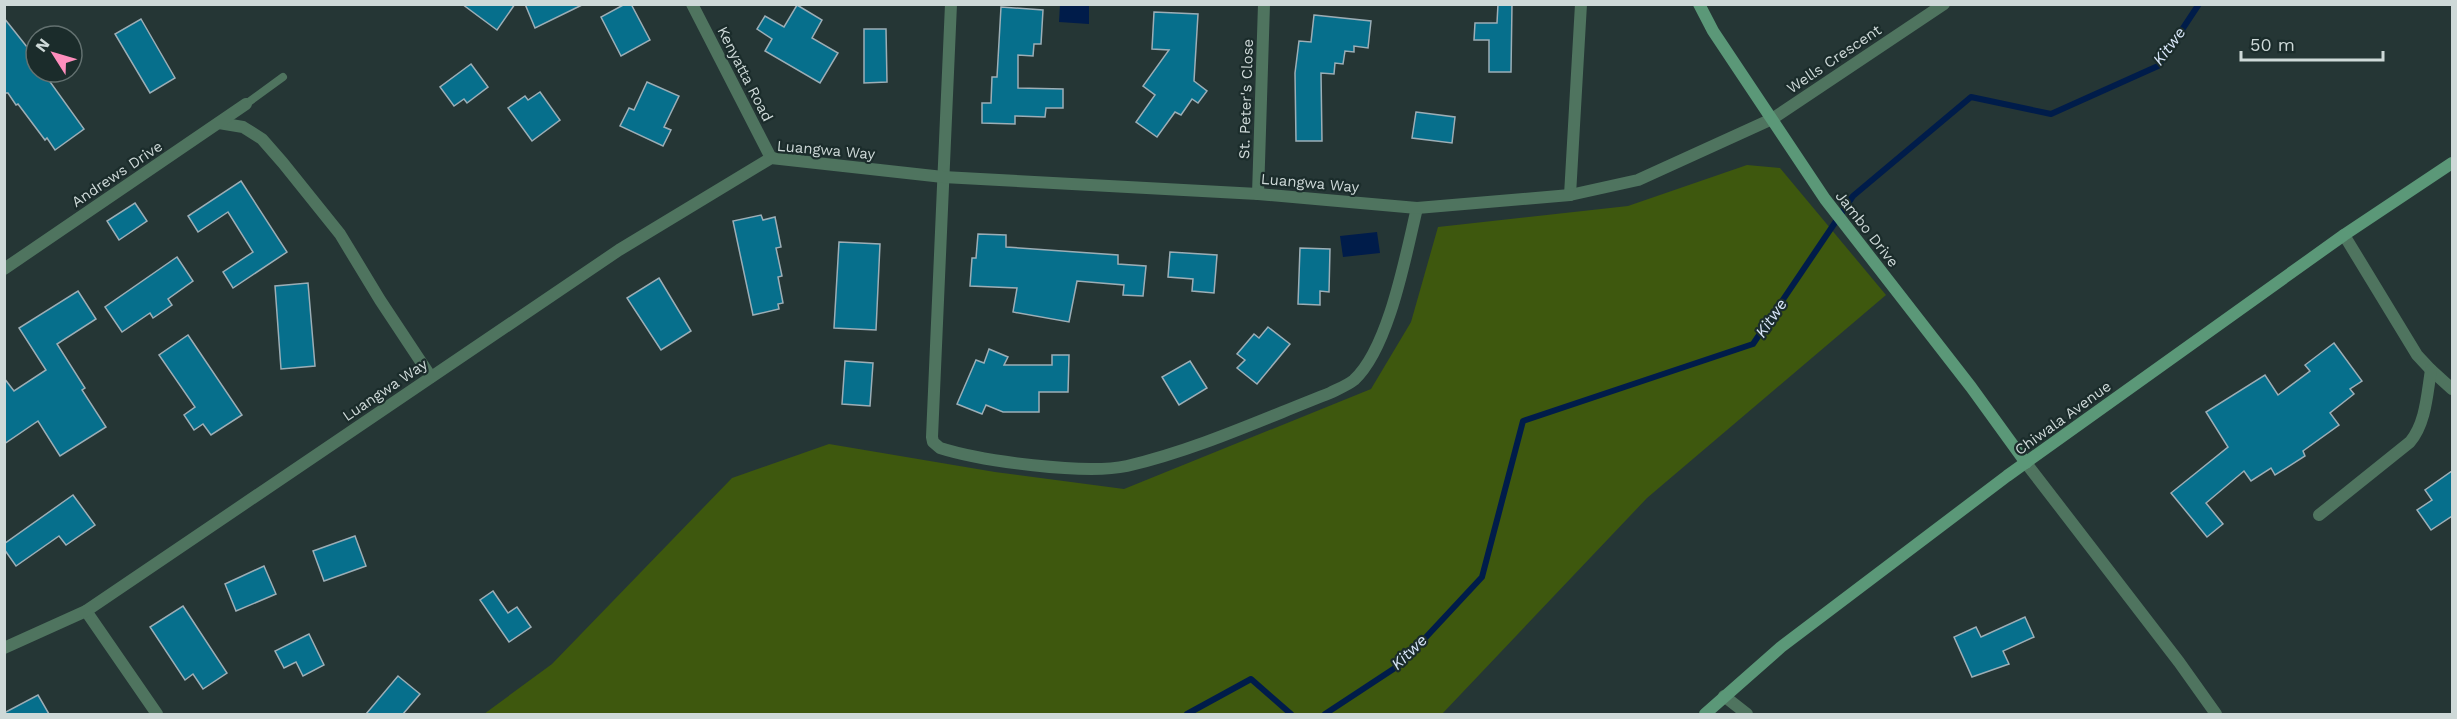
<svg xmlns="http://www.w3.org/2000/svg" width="2457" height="719" viewBox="0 0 2457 719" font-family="'Work Sans',sans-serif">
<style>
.green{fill:#3e580e}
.water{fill:#001c4a}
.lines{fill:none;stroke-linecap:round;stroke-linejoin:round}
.stream{stroke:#001c4a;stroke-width:6}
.building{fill:#066f8c;stroke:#9caeb6;stroke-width:1.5}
.lane{stroke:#4f745f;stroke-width:8}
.street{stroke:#4f745f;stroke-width:12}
.secondary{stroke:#5b9878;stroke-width:12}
.labels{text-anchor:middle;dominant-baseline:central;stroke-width:4.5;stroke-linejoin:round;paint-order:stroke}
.street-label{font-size:15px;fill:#ced9d8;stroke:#1b2c2b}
.water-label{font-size:16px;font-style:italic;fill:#d8e6f8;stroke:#1b2c2b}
</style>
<rect width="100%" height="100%" fill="#253635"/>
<!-- green -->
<polygon class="green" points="1747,165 1780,168 1886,295 1647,498 1442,714 484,714 552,664 732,478 829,444 995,472 1124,489 1371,389 1411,322 1438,227 1628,206"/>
<!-- water -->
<g class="water">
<polygon points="1060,5 1089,5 1089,24 1059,22"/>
<polygon points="1377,232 1380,253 1343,257 1340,236"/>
</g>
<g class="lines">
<!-- stream -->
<g class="stream">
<polyline points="1187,714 1251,679 1291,714"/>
<polyline points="1325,714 1401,664 1482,577 1523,421 1753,344 1853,196 1971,97 2051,114 2158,66 2199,4"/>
</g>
</g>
<!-- building -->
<g class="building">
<polygon points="462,4 515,4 497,30"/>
<polygon points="525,4 584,4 535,28"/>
<polygon points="625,4 631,4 650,40 621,56 601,17"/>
<polygon points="1498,4 1512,4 1511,72 1489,72 1489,40 1474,40 1475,23 1497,23"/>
<polygon points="797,5 822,20 812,38 838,53 820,83 765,51 772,39 757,29 765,16 784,27"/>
<polygon points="1001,7 1043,10 1041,44 1034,44 1033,56 1018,55 1018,88 1063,89 1063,108 1046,108 1045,117 1015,116 1015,124 982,123 982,103 991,103 992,77 997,77"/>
<polygon points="1154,12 1198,14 1194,81 1207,91 1198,103 1192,99 1181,115 1175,112 1157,137 1136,122 1155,95 1143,86 1169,50 1152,49"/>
<polygon points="1314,15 1371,21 1368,48 1354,46 1354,52 1345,51 1343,64 1335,63 1334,74 1321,73 1322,141 1296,141 1295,73 1299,41 1311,42"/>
<polygon points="4,18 31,52 36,61 36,72 43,72 84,129 55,150 47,138 45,140 18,104 16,105 8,93 4,93"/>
<polygon points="141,19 175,78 150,93 115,34"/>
<polygon points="864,29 886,29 887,82 864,83"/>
<polygon points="471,64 488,87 467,103 464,99 454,106 440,87"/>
<polygon points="647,82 679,96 664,127 671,130 663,146 620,126 629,108 634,110"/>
<polygon points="540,92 560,120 532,141 508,108 525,96 528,100"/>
<polygon points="1416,112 1455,117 1452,143 1412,138"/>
<polygon points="241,181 287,252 233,288 223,272 253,252 228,212 198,232 188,216"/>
<polygon points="135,203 147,221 119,240 107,221"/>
<polygon points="761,215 763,220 775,217 781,247 776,248 782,276 778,277 783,303 778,304 779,309 753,315 733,221"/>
<polygon points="978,234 1006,235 1006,247 1118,255 1118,264 1146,266 1143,296 1123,295 1124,285 1077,281 1069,322 1013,312 1017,288 970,286 972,258 976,258"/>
<polygon points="839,242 880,244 876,330 834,328"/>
<polygon points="1300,248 1330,249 1329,292 1320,291 1320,305 1298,304"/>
<polygon points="1170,252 1217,255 1214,293 1192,291 1193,279 1168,277"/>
<polygon points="177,257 193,281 168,299 172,305 153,318 150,313 122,332 105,307"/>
<polygon points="659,278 691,331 661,350 627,298"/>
<polygon points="308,283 315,366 281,369 275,286"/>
<polygon points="78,291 96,319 57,344 85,388 82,390 106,427 60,456 38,421 4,444 4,378 14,391 46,370 19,328"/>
<polygon points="1268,327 1290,344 1257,384 1237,368 1245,360 1237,354 1254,334 1259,338"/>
<polygon points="188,335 242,415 211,435 203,424 194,430 184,415 195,407 159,355"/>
<polygon points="2334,343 2362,381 2350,389 2354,394 2330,413 2339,425 2303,451 2305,456 2275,475 2271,468 2251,481 2244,471 2206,503 2223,524 2207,537 2171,493 2228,447 2206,412 2265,375 2278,395 2310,371 2305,365"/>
<polygon points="989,349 1008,357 1004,365 1052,365 1052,355 1069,355 1068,392 1039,392 1039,412 1003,412 986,405 982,414 957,404 976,360 984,363"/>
<polygon points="845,361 873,363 870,406 842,404"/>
<polygon points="1190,361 1207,388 1179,405 1162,377"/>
<polygon points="2452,471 2452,516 2431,530 2417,510 2432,500 2425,490"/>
<polygon points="73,495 95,525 66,545 59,536 16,566 4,549 4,544"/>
<polygon points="355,536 366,566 324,581 313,551"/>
<polygon points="264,566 276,594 236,611 225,584"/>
<polygon points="493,591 508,613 517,607 531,627 509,642 480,600"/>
<polygon points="183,606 227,673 203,689 193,674 185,680 150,627"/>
<polygon points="2025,617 2034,637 2003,651 2009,664 1972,677 1954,637 1976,627 1981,637"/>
<polygon points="309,634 324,665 303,676 296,662 284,668 275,651"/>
<polygon points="398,676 420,694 403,714 366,714"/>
<polygon points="38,695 49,714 4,714 4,713"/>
</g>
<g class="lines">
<!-- lane -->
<polyline class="lane" points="246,104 283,77"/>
<!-- street -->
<g class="street">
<polyline points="692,4 771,158"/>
<path d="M 951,4 L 932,437 L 933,442 L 940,448 C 981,461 1085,475 1127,466 C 1196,450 1263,419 1330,393 C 1338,389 1348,385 1354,380 C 1389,348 1406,254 1417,208"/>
<polyline points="219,123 243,127 262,139 283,163 340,234 380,300 431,377"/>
<polyline points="1258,194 1264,4"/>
<polyline points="1570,195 1581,4"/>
<polyline points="2344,235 2417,355 2431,370 2452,389"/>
<polyline points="4,269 246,104"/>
<polyline points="2026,463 2179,662 2216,714"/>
<path d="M 2319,515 L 2410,442 C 2426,423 2427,394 2431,370"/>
<polyline points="86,611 157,714"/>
<polyline points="4,648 86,611 619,250 771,158 943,177 1258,194 1417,208 1570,195 1638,180 1772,119 1944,4"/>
<polyline points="1724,696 1747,714"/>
</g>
<!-- secondary -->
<g class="secondary">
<polyline points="1699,4 1713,31 1825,199 1971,387 2026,463"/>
<polyline points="1705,714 1781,647 2007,476 2344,235 2452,163"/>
</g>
</g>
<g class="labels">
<!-- street labels -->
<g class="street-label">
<text transform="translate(1834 59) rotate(-34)">Wells Crescent</text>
<text transform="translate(745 74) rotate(63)">Kenyatta Road</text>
<text transform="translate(1246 99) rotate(-88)">St. Peter's Close</text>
<text transform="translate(826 150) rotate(5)">Luangwa Way</text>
<text transform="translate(117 174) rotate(-34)">Andrews Drive</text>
<text transform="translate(1310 183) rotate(5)">Luangwa Way</text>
<text transform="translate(1867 229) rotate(52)">Jambo Drive</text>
<text transform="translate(385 390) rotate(-34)">Luangwa Way</text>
<text transform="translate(2063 418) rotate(-36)">Chiwala Avenue</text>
</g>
<!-- water labels -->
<g class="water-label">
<text transform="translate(2169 46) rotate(-53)">Kitwe</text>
<text transform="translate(1771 318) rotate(-56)">Kitwe</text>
<text transform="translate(1409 652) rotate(-44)">Kitwe</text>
</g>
</g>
<!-- border -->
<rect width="2457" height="719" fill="none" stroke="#ced9d8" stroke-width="12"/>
<!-- north arrow -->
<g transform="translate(54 54) rotate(307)"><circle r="28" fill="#1b2c2b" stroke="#637170" stroke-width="1.5"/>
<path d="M0-4.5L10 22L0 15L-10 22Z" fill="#fe8ebd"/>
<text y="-9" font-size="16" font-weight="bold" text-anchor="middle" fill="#ced9d8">N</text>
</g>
<!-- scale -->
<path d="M2241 51v9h142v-9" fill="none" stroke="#ced9d8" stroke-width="3"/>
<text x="2250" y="51" font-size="18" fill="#ced9d8" stroke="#1b2c2b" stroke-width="4.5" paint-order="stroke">50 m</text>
</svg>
